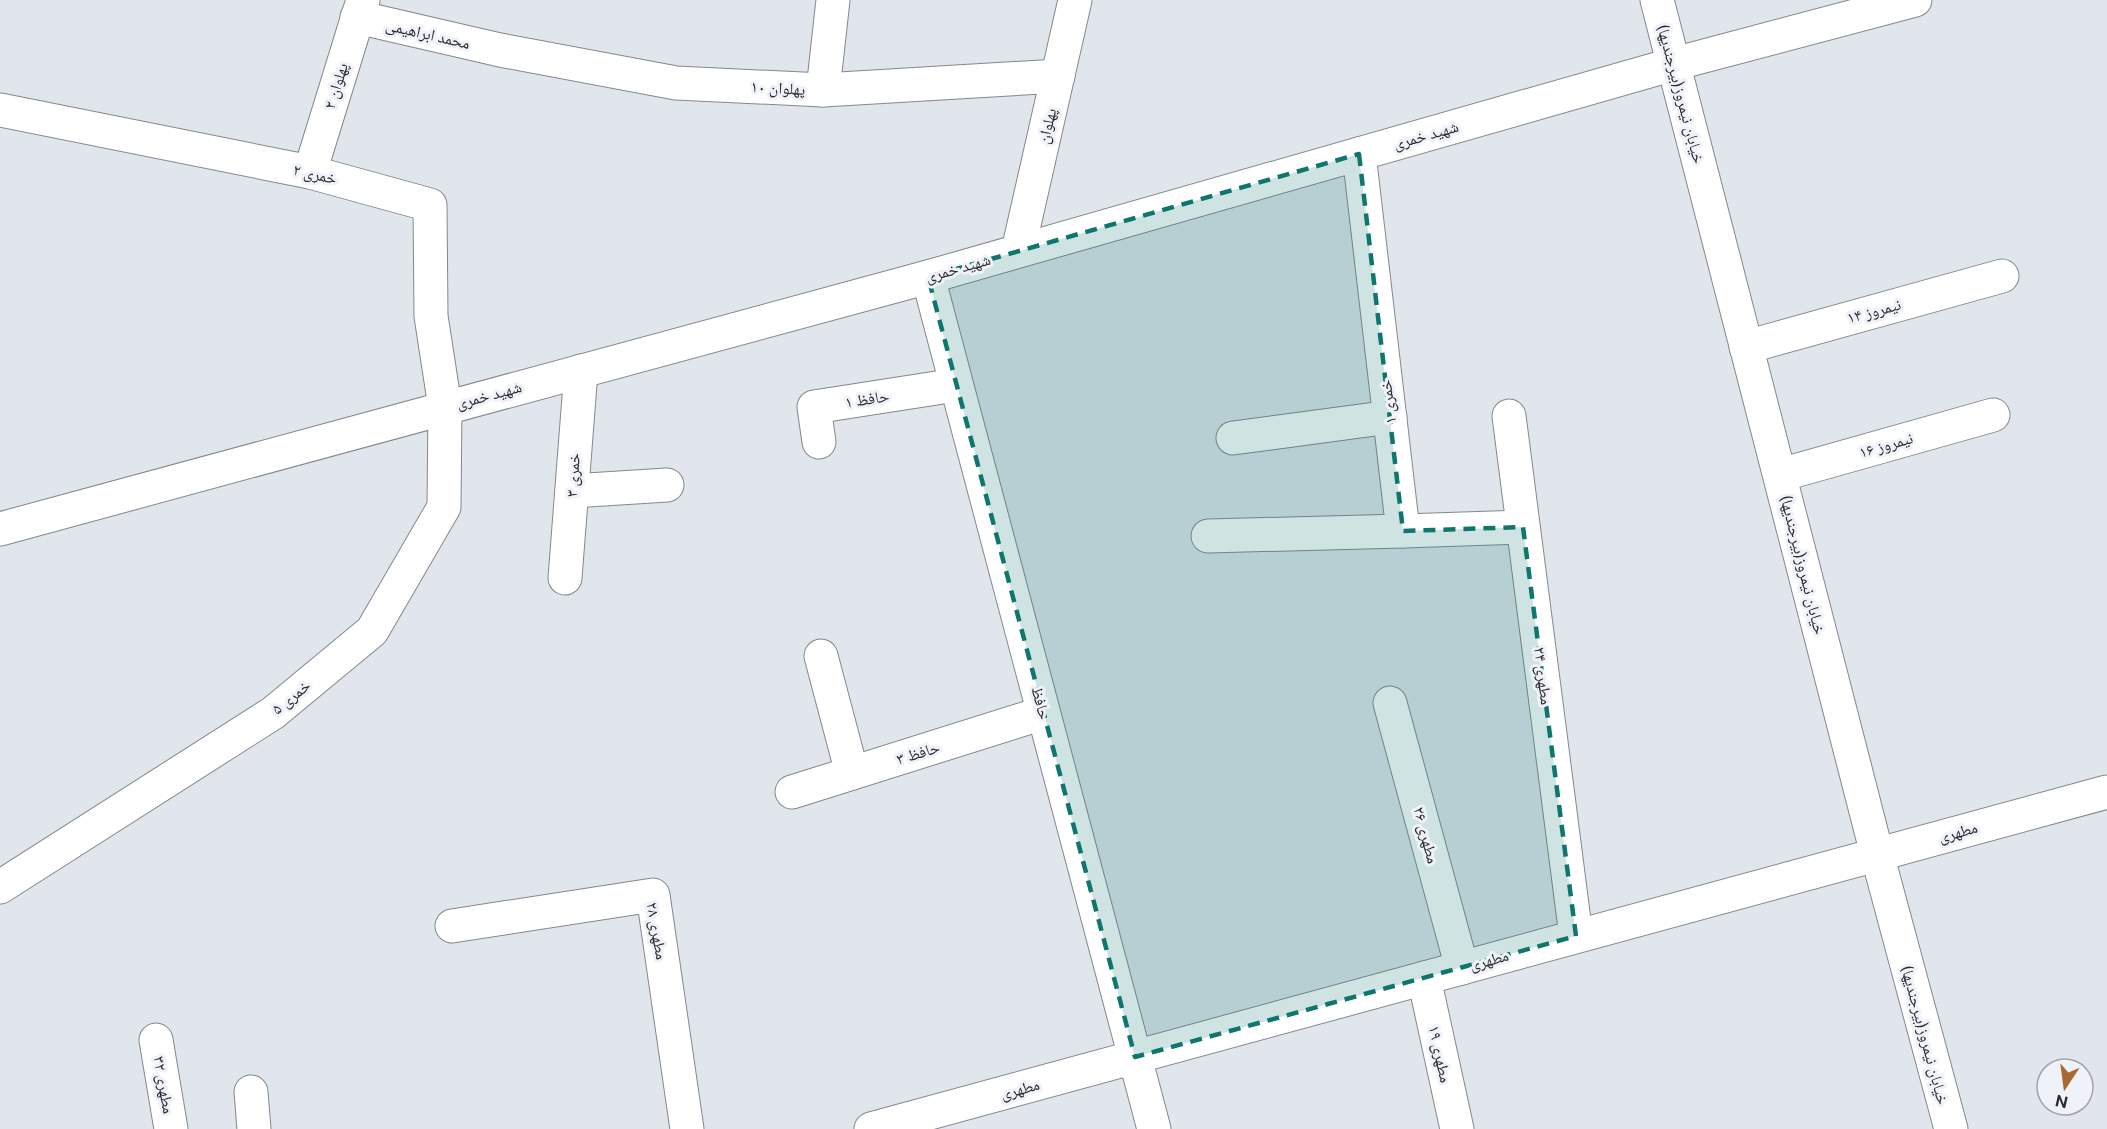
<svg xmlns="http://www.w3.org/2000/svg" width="2107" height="1129" viewBox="0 0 2107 1129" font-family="'Public Sans','Noto Naskh Arabic',sans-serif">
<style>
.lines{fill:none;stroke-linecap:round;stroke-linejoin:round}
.street-casing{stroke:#84888e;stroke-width:35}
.secondary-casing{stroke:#84888e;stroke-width:35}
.street{stroke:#fff;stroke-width:33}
.secondary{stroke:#fff;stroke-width:33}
.marked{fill:#0f766e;fill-opacity:0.2;stroke:#0f766e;stroke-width:4.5;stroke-dasharray:12 8;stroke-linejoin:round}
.labels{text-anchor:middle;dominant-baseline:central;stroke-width:6;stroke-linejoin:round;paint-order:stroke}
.street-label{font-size:16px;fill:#2b2c2f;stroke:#eff2f9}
</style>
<rect width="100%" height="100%" fill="#e1e5ec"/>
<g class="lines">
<defs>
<g id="street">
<polyline points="357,17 500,50 676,83 823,90 1058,76"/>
<polyline points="823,90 833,0"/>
<polyline points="0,110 310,172 430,205 431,316 445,407 444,507 372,631 273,713 0,887"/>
<polyline points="1359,154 1403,531 1523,527"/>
<polyline points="310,172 363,0"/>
<polyline points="1746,347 2002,276"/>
<polyline points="1509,416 1576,936"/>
<polyline points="1233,438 1390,417"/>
<polyline points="819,442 814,407 956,385"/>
<polyline points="1780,475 1993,415"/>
<polyline points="572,491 667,485"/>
<polyline points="1208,536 1403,531"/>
<polyline points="565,578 581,371"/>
<polyline points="821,656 852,773"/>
<polyline points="1390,703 1462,968"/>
<polyline points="792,792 1043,713"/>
<polyline points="452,926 653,895 687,1129"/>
<polyline points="1424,978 1457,1129"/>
<polyline points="156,1040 171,1129"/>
<polyline points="251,1092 254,1129"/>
</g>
<g id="secondary">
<polyline points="1657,0 1877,854 1951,1129"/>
<polyline points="1018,251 1075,0"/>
<polyline points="928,277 1154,1129"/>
<polyline points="0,529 928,277 1674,64 1915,0"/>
<polyline points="871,1129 2107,792"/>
</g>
</defs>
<!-- street casing -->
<use href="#street" class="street-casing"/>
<!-- secondary casing -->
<use href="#secondary" class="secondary-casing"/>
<!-- street -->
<use href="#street" class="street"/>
<!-- secondary -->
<use href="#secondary" class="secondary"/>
</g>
<!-- marked area -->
<path class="marked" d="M 1359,154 L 1403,531 L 1523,527 L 1576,936 L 1135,1057 L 928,277 Z"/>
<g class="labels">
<!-- street labels -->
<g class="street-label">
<text transform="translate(428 34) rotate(13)">محمد ابراهیمی</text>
<text transform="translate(336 86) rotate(-73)">پهلوان ۲</text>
<text transform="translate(778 88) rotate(3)">پهلوان ۱۰</text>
<text transform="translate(1681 94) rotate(75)">خیابان نیمروز(بیرجندیها)</text>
<text transform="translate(1047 126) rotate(-77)">پهلوان</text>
<text transform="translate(1426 135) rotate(-16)">شهید خمری</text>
<text transform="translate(315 174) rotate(13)">خمری ۲</text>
<text transform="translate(958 268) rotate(-16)">شهید خمری</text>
<text transform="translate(1874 311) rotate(-15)">نیمروز ۱۴</text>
<text transform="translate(489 395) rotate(-15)">شهید خمری</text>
<text transform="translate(867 399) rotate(-9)">حافظ ۱</text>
<text transform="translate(1388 402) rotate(-97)">خمری ۱</text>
<text transform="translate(1886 445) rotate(-16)">نیمروز ۱۶</text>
<text transform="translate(573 475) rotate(-86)">خمری ۳</text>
<text transform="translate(1803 565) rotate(76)">خیابان نیمروز(بیرجندیها)</text>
<text transform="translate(1543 676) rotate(83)">مطهری ۲۴</text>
<text transform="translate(291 697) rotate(-39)">خمری ۵</text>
<text transform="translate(1041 703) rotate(75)">حافظ</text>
<text transform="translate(918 753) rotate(-17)">حافظ ۳</text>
<text transform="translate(1958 832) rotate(-15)">مطهری</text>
<text transform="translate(1426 835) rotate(75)">مطهری ۲۶</text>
<text transform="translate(657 931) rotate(80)">مطهری ۲۸</text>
<text transform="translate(1489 960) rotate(-15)">مطهری</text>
<text transform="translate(1925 1035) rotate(75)">خیابان نیمروز(بیرجندیها)</text>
<text transform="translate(1440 1054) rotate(78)">مطهری ۱۹</text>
<text transform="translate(164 1085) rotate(80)">مطهری ۳۲</text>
<text transform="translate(1020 1089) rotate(-15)">مطهری</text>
</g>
</g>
<!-- north arrow -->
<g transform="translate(2065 1087) rotate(193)"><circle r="28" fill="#eff2f9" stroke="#a1a3a8" stroke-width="1.5"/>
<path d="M0-4.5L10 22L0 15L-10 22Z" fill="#a96932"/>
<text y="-9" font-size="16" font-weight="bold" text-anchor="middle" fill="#2b2c2f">N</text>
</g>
</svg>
